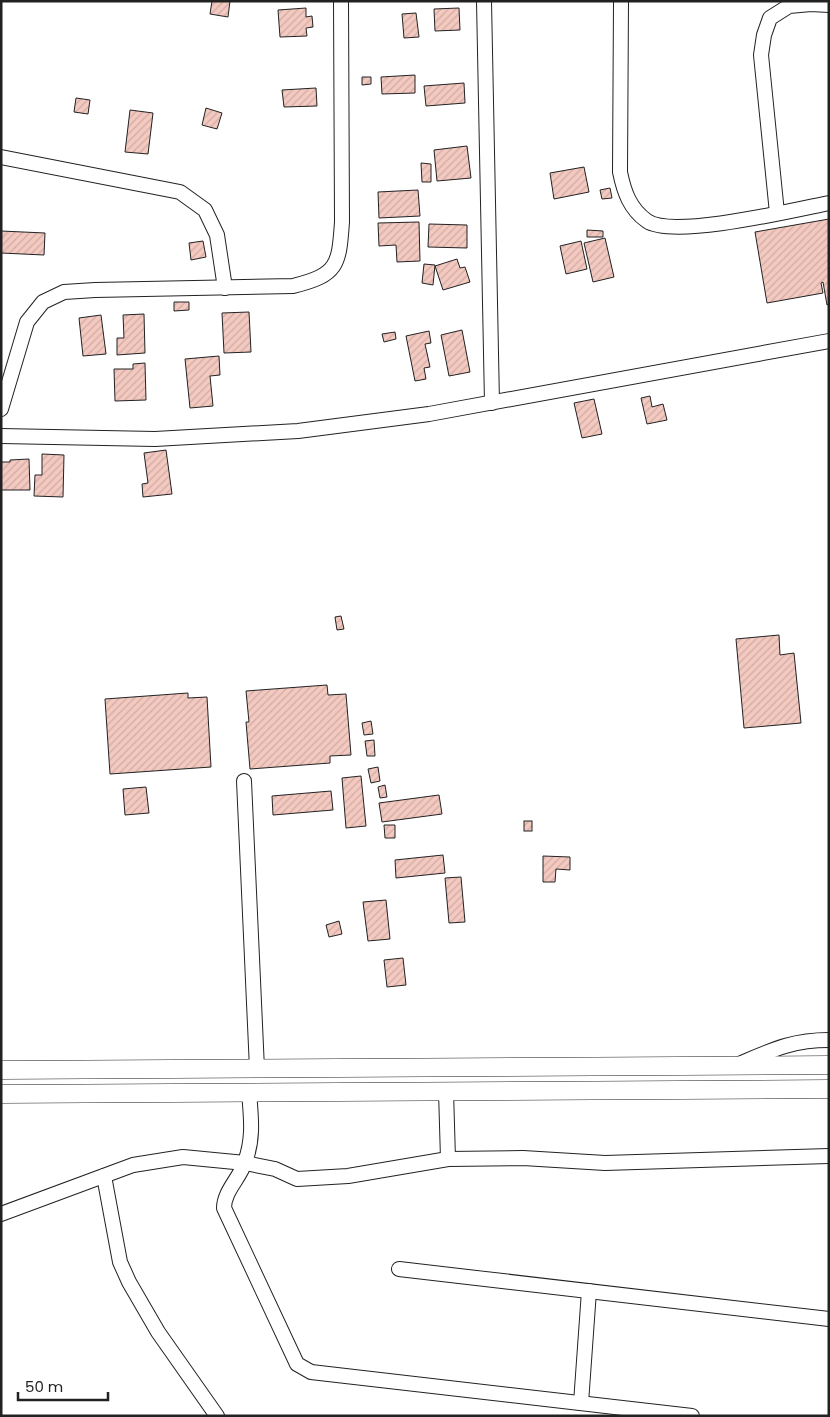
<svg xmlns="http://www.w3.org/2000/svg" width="830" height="1417" viewBox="0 0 830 1417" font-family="Poppins,sans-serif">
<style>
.building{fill:url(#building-hatch);stroke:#222}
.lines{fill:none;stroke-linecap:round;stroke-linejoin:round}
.minor-casing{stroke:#222;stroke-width:16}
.major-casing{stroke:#222;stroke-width:19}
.minor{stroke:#fff;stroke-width:14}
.major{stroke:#fff;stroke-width:18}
</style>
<defs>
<pattern id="building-hatch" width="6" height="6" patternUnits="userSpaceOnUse" patternTransform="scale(1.25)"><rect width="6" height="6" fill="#f3c9c0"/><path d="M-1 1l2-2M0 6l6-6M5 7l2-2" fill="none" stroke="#d0aca5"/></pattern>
</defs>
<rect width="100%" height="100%" fill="#fff"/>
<!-- building -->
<g class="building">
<polygon points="212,1 230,1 228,17 210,14"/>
<polygon points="306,8 306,17 312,16 313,27 306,28 307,36 280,37 278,10"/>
<polygon points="459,8 460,30 435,31 434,9"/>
<polygon points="416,13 419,37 404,38 402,14"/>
<polygon points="415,75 415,93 382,94 381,77"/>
<polygon points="362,77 371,77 371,84 362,85"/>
<polygon points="464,83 465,103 426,106 424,86"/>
<polygon points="316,88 317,106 284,107 282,90"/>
<polygon points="76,98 90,100 88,114 74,112"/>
<polygon points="206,108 222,113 217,129 202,125"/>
<polygon points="130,110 153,113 148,154 125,152"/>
<polygon points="467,146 471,178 437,181 434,150"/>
<polygon points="421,163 431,164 431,182 422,182"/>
<polygon points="584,167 589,192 554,199 550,173"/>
<polygon points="610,188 612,198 602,199 600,190"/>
<polygon points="418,190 420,216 379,218 378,192"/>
<polygon points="829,219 829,304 827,305 823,282 821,283 823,293 767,303 755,232"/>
<polygon points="419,222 420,261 397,262 396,245 379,246 378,223"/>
<polygon points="429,224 467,225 467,248 428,247"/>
<polygon points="587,230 603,231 603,237 587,237"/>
<polygon points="1,231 45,233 44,255 1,253"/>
<polygon points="605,238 614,277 593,282 584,243"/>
<polygon points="203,241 206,257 191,260 189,243"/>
<polygon points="581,241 587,269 566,274 560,246"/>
<polygon points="457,259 460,268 465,267 470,282 443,290 435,266"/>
<polygon points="424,264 435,265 433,285 422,283"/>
<polygon points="174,302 189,302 189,310 174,311"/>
<polygon points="249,312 251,352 224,353 222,313"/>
<polygon points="144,314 145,353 117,355 117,338 124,338 123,315"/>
<polygon points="101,315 106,354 83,356 79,318"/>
<polygon points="462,330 470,372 449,376 441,335"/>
<polygon points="429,331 431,343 425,344 430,367 424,368 426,379 415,381 406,336"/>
<polygon points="395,332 396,339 384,342 382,334"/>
<polygon points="219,356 220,375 210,376 213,406 190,408 185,359"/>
<polygon points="145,363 146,400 115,401 114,369 133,369 133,364"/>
<polygon points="650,396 652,407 663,404 667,420 647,424 641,398"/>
<polygon points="594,399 602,434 582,438 574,403"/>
<polygon points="166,450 172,494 143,497 142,484 148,483 144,453"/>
<polygon points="42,454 64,455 63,497 34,496 35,475 42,475"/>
<polygon points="29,459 30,490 1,490 1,462 10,462 10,460"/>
<polygon points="341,616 344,629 337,630 335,617"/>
<polygon points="779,635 780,655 794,653 801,723 744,728 736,639"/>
<polygon points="327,685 328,695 346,694 351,755 330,756 330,763 250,769 246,722 249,722 246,691"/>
<polygon points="188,693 188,698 207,697 211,767 110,774 105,699"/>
<polygon points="371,721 373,734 364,735 362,723"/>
<polygon points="374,740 375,756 367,756 365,741"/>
<polygon points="378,767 380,781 371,783 368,769"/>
<polygon points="361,776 366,826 346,828 342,778"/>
<polygon points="385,785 387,797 380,798 378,787"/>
<polygon points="146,787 149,813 125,815 123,789"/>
<polygon points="331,791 333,810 273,815 272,796"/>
<polygon points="439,795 442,814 382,822 379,803"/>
<rect x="524" y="821" width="8" height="10"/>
<polygon points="384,825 395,825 395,838 385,838"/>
<polygon points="443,855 445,873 396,878 395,860"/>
<polygon points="543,856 570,857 570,870 556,869 555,882 543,882"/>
<polygon points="461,877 465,922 449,923 445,878"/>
<polygon points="386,900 390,939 368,941 363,902"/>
<polygon points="339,921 342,934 329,937 326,925"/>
<polygon points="403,958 406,985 387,987 384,960"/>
</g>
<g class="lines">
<defs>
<g id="minor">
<polyline points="484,1 492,403"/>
<path d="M 621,1 L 620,172 C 624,192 630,209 647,221 C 673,239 794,210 829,203"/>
<polyline points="1,157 180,192 205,210 217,235 225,288"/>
<polyline points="777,213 761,55 764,35 770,18 789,6 811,4 829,5"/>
<path d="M 1,409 L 27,322 L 43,302 L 64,292 L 95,290 L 293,286 C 338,275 339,265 342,222 L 341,1"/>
<polyline points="1,436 155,439 298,431 429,414 829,341"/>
<polyline points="244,781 257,1069"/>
<path d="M 739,1064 C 772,1050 792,1040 829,1040"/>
<polyline points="446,1091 448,1159"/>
<path d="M 249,1092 C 251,1117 254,1138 245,1162 C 240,1178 224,1191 224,1208 L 297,1364 L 311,1372 L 692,1416"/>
<polyline points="104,1176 120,1262 129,1282 158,1332 217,1416"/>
<polyline points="1,1214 133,1165 183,1157 245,1163 275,1169 297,1179 348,1176 448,1159 523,1158 605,1163 829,1156"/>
<polyline points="399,1269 829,1319"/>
<polyline points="581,1403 589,1291"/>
</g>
<g id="major">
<polyline points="1,1070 829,1065"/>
<polyline points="1,1094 829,1089"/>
</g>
</defs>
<!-- minor casing -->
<use href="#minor" class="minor-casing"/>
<!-- major casing -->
<use href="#major" class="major-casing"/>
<!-- minor -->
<use href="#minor" class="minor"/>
<!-- major -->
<use href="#major" class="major"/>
</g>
<!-- border -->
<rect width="830" height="1417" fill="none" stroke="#222222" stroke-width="5"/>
<!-- scale -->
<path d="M18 1392v8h90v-8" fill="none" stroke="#222222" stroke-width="2.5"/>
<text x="25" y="1392" font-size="15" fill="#222222" stroke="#ffffff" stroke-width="4" paint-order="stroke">50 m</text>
</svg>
